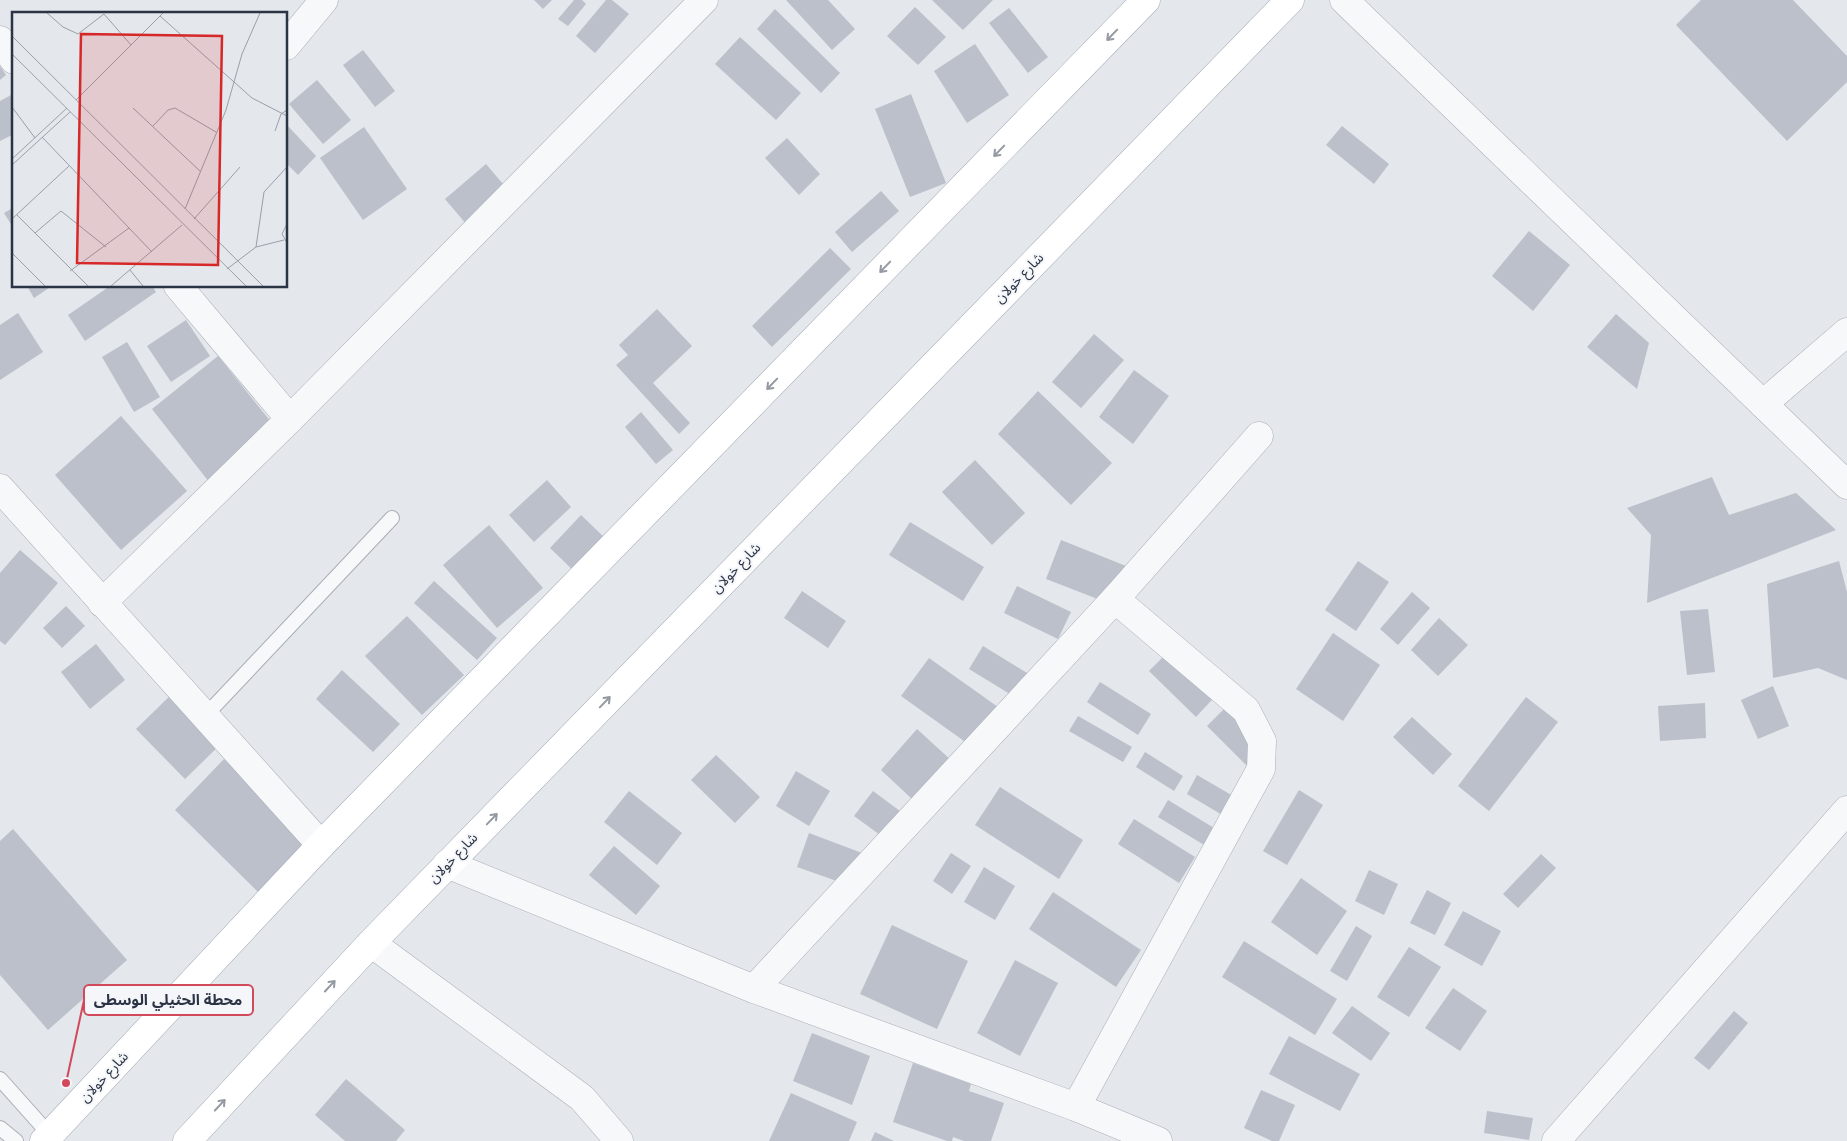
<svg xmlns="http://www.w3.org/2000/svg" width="1847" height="1141" viewBox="0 0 1847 1141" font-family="'Nunito Sans','Noto Sans Arabic',sans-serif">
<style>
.building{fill:#bbc0ca}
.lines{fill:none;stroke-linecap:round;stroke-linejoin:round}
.service-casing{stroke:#a9aeb7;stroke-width:16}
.minor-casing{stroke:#a9aeb7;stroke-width:29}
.primary-casing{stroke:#a3abb8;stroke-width:29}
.service{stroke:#f7f8fa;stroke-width:14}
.minor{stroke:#f7f8fa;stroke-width:28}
.primary{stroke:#fff;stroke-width:28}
.oneway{stroke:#959aa2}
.labels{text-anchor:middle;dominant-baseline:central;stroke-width:4;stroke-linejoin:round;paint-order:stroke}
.street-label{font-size:14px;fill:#2b3445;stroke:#f4f6f9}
.inset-road{fill:none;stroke:#9a9fa9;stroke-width:1}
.view{fill:#d62828;fill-opacity:0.15;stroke:#d62828;stroke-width:2.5}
.inset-edge{fill:none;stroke:#2b3445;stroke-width:2.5}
.leader{fill:none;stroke:#d1495b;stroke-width:2}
.callout-dot{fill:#d1495b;stroke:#f4f6f9;stroke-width:2}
.callout{fill:#f4f6f9;stroke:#d1495b;stroke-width:2}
.callout-label{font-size:15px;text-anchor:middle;font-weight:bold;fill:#2b3445}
</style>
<rect width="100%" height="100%" fill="#e4e7ec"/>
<!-- building -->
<g class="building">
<polygon points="534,0 552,0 543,9"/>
<polygon points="574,0 582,0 586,4 568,26 558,19"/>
<polygon points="606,0 612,0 629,14 595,53 576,36"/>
<polygon points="786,0 828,0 855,29 832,50"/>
<polygon points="932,0 993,0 963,30"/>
<polygon points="1701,0 1793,0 1847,56 1847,82 1787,141 1676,25"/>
<polygon points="915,7 946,37 918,65 887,36"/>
<polygon points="1009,8 1048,57 1028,73 989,23"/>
<polygon points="775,9 840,73 821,93 757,29"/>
<polygon points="740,37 801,93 776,120 715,64"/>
<polygon points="975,44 1009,95 967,123 934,71"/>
<polygon points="363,50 395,91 375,107 343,65"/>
<polygon points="0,66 6,75 0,80"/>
<polygon points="317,80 351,120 323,144 289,104"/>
<polygon points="13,94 14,134 0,141 0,101"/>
<polygon points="911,94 946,183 910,197 875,109"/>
<polygon points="286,124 316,156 298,175 286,163"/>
<polygon points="1342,126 1389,164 1374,184 1326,145"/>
<polygon points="364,127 407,189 363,220 320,158"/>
<polygon points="787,138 820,174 799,195 765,158"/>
<polygon points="486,164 508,190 467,225 445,199"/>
<polygon points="881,191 899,211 852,252 835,232"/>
<polygon points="14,207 14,229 4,213"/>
<polygon points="1529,231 1570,265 1533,311 1492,276"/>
<polygon points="830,248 851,269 772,347 752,326"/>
<polygon points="27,286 52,286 34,298"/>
<polygon points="110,286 152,286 156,292 85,341 68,315"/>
<polygon points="657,309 692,346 653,383 690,423 679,434 616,365 628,355 619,345"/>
<polygon points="18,313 43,352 0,380 0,325"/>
<polygon points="1616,314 1649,343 1637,389 1587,347"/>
<polygon points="186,320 210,356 171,382 147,346"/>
<polygon points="1094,334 1124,360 1081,408 1052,382"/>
<polygon points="127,342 160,397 134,412 102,357"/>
<polygon points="218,356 276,428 209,482 152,409"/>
<polygon points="1134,370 1169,396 1133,444 1099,417"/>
<polygon points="1038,391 1112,463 1071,505 998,434"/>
<polygon points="641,412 673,450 656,464 625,427"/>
<polygon points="121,416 187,491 121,550 55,475"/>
<polygon points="975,460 1025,513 992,545 942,492"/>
<polygon points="1712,477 1729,515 1796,493 1836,530 1647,603 1651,535 1627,508"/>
<polygon points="547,480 571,507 534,542 509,515"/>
<polygon points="581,515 607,540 576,573 550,548"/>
<polygon points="910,522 984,567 963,601 889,555"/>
<polygon points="489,525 543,588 497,628 443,565"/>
<polygon points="1061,540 1136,570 1121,608 1046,579"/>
<polygon points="20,550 58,583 5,645 0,641 0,573"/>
<polygon points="1358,561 1389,582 1356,631 1325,610"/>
<polygon points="1839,561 1847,592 1847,680 1818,668 1773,678 1767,584"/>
<polygon points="434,581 497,638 477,660 414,603"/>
<polygon points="1017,586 1071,612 1058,639 1004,613"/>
<polygon points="802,591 846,621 828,648 784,618"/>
<polygon points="1412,592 1430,608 1398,645 1380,629"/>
<polygon points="66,606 85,626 62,648 43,628"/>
<polygon points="1708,609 1715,672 1687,675 1680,611"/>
<polygon points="407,616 464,675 422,715 365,656"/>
<polygon points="1439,618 1468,645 1438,676 1411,650"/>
<polygon points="1333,633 1380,665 1343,721 1296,689"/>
<polygon points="1177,643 1223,688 1196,717 1149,671"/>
<polygon points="96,644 125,680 90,709 61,672"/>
<polygon points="983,646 1032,676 1018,699 969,669"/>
<polygon points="929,658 1005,712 978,751 901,696"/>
<polygon points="342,670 400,724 373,752 316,699"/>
<polygon points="1100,682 1151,714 1138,735 1087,702"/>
<polygon points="1773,686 1789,726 1758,739 1741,700"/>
<polygon points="176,690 225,740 185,779 136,729"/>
<polygon points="1526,697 1558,722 1489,811 1458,786"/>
<polygon points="1231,702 1270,740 1246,765 1207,726"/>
<polygon points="1705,703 1706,738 1660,741 1658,706"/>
<polygon points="1078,716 1132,747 1123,762 1069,731"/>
<polygon points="1412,717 1452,754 1433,775 1393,737"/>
<polygon points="917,729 964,772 927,813 881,770"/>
<polygon points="1145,752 1183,776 1174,791 1136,767"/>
<polygon points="716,755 760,797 735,823 691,780"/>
<polygon points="224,759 311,845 262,896 175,810"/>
<polygon points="796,771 830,791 809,826 776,806"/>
<polygon points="1197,775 1240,800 1229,819 1187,794"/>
<polygon points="1000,787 1083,840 1059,879 975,825"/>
<polygon points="1299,790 1323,805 1287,865 1263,851"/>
<polygon points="629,791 682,833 657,865 604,822"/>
<polygon points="873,791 916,823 898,848 854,816"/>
<polygon points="1168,800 1224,834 1214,851 1158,817"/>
<polygon points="1134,819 1195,857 1179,883 1118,844"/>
<polygon points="13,829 127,960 48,1030 0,975 0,841"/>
<polygon points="809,833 862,853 851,886 797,867"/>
<polygon points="614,846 660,886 636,915 589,875"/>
<polygon points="951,853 971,866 952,894 933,881"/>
<polygon points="1541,854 1556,868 1518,908 1503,894"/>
<polygon points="984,867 1015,886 995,920 964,902"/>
<polygon points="1369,870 1398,884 1384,915 1355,901"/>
<polygon points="1301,878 1347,911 1317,955 1271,922"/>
<polygon points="1427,890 1451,903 1435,935 1410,923"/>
<polygon points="1053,892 1141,950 1116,987 1029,929"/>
<polygon points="1463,911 1501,931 1482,966 1444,945"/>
<polygon points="892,925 968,961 937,1029 860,994"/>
<polygon points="1356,926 1372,936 1347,981 1330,971"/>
<polygon points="1244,941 1337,999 1315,1035 1222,977"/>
<polygon points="1409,947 1441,967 1409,1017 1377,997"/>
<polygon points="1015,960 1058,983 1020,1056 977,1033"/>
<polygon points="1453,988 1487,1011 1460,1051 1425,1028"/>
<polygon points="1352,1006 1390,1033 1371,1061 1332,1033"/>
<polygon points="1734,1011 1748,1023 1709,1070 1694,1058"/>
<polygon points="812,1033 870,1056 852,1105 793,1081"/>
<polygon points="1289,1036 1360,1074 1340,1111 1269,1074"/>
<polygon points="913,1063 971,1084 969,1091 1004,1103 991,1141 964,1141 953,1137 952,1141 947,1141 893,1122"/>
<polygon points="346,1079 405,1130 396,1141 345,1141 315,1115"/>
<polygon points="1261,1090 1295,1105 1279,1141 1272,1141 1244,1128"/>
<polygon points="791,1093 857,1122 849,1141 769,1141"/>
<polygon points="1487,1111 1533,1118 1529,1140 1484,1133"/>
<polygon points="875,1132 894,1141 871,1141"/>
</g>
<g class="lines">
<defs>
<g id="service">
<polyline points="205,716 392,518"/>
<polyline points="0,1079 50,1135"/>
<polyline points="0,1128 16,1141"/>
</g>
<g id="minor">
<polyline points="1344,0 1847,485"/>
<polyline points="0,40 14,60"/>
<polyline points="286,46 324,0"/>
<polyline points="178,286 290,419"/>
<polyline points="1763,404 1847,332"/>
<polyline points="0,488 321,845"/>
<polyline points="102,603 290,419 704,0"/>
<polyline points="447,864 754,989 1076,1107 1158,1141"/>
<polyline points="371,943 582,1098 619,1141"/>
<polyline points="754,989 1115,599 1259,436"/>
<polyline points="1076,1107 1261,769 1262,741 1246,710 1115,599"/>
<polyline points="1556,1141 1847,810"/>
</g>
<g id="primary">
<polyline points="44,1141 321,845 1146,0"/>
<polyline points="187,1141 371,943 1290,0"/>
</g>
</defs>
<!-- service casing -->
<use href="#service" class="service-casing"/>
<!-- minor casing -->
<use href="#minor" class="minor-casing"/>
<!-- primary casing -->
<use href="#primary" class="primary-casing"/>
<!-- service -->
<use href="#service" class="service"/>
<!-- minor -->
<use href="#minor" class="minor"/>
<!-- primary -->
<use href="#primary" class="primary"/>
</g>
<!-- one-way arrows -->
<defs><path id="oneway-shaft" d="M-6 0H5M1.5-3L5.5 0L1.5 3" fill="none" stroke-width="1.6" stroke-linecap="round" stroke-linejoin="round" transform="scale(1.25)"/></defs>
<g class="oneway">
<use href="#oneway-shaft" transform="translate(1112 35) rotate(134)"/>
<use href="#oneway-shaft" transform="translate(999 151) rotate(134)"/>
<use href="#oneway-shaft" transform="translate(885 267) rotate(134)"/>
<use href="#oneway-shaft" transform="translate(772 384) rotate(134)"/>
<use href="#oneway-shaft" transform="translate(605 702) rotate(-46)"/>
<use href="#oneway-shaft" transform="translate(492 819) rotate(-46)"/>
<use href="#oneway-shaft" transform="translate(330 986) rotate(-47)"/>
<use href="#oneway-shaft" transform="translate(220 1105) rotate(-47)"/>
</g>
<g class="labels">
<!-- street labels -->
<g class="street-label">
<text transform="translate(1019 278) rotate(-46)">شارع خولان</text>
<text transform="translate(736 568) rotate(-46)">شارع خولان</text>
<text transform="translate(453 858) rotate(-46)">شارع خولان</text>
<text transform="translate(104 1077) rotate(-47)">شارع خولان</text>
</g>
</g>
<!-- overview -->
<g transform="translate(12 12)">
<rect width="275" height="275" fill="#e4e7ec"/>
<path class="inset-road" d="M 35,1 L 51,15 L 66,22 L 92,2 L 119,33M 148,4 L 240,86 L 275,104M 0,24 L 251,274M 0,42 L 234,274M 64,88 L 151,1M 0,95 L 23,126M 121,96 L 189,160M 141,114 L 156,98 L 163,96 L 204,120M 263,119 L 269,102 L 275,98M 30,125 L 140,240M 0,147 L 55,96M 0,153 L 58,100M 173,197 L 214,98 L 230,42 L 248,1M 5,203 L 76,274M 0,207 L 57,154M 182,207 L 228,155M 275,212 L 270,222 L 275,231M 23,221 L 49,199 L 94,235M 244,235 L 252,180 L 275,155M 0,241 L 33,274M 215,257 L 244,235 L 272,228M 118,258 L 131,274M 58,259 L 117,216M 99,274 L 170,213"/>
<path class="view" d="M 69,22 L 210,24 L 206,253 L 65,251 Z"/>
<rect width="275" height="275" class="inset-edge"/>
</g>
<!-- callouts -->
<path class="leader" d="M66 1083L84 1000"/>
<circle class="callout-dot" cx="66" cy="1083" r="5"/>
<rect class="callout" x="84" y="985" width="169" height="30" rx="5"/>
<g class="callout-label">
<text x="168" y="1005">محطة الحثيلي الوسطى</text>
</g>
</svg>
